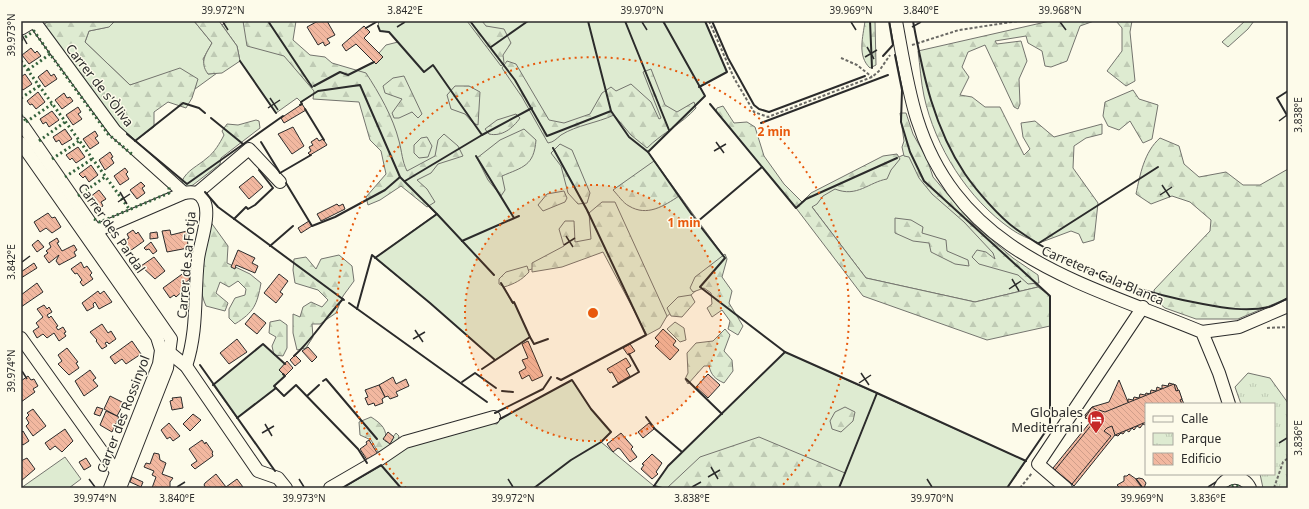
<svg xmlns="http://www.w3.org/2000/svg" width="1309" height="509" viewBox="0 0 1309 509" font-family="'Noto Sans',sans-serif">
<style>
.grass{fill:#deebd1;stroke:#74746e}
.forest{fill:url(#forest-firs);stroke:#74746e}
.park{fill:url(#park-tufts);stroke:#74746e}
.building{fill:url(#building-back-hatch);stroke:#2b2b2b}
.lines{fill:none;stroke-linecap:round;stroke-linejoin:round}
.minor-casing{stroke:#2b2b2b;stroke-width:14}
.major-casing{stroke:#2b2b2b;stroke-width:17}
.path{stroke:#6a6964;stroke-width:2;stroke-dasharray:3 2;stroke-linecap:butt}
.minor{stroke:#fdfbea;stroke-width:12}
.major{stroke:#fdfbea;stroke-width:15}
.hedge{stroke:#34623c;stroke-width:3;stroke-dasharray:2 3;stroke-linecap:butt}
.wall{stroke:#2b2b2b;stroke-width:2}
.ticks{fill:none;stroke:#2b2b2b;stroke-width:1.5}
.ring{fill:none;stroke:#e8590c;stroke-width:2;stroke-dasharray:2 4}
.labels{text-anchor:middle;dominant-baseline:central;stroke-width:3;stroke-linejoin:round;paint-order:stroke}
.street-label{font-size:13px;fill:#2b2b2b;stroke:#fdfbea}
.poi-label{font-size:13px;fill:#2b2b2b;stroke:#fdfbea;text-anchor:end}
.centre{fill:#e8590c;stroke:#fdfbea;stroke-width:2}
.ring-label{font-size:12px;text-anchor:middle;font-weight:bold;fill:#e8590c;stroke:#fdfbea;stroke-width:3;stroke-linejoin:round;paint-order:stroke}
.neatline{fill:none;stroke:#2b2b2b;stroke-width:1.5}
.ticks-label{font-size:10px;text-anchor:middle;fill:#2b2b2b}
</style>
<defs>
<pattern id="forest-firs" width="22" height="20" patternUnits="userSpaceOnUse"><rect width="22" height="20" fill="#deebd1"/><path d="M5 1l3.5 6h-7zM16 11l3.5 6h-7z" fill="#bfcab4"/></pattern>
<pattern id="park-tufts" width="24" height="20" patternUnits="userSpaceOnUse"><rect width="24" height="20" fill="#deebd1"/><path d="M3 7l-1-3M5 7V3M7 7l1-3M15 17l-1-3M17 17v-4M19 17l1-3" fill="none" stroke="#bfcab4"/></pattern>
<pattern id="building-back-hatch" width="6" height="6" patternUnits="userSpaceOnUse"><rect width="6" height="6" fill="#f2b8a0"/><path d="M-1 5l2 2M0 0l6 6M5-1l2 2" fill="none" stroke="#d09e8a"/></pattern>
</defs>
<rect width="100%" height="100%" fill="#fdfbea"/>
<!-- grass -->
<g class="grass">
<polygon points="115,21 194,21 212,43 203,59 208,74 217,73 195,89 197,79 153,79 130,85 85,42 89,31 108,27"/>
<polygon points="228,21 268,21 312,87 348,75 374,62 376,64 383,57 379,53 386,45 398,42 389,32 380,31 378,26 379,21 705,21 727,72 700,87 705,96 648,152 725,258 700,287 646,335 603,245 526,271 502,283 512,303 514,302 530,337 495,360 430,303 375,258 436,214 400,177 360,85 318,91 301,102 297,98 276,113 240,61 237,46 222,25"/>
<polygon points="910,152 924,181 1038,287 975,302 866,278 806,199"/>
<polygon points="263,344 285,364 279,370 285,376 275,386 276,388 237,418 213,385"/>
<polygon points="785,352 1026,461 1007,488 342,488 410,446 488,423 497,424 500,419 572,380 591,409 611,432 601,442 654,486 668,466"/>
<polygon points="65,457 81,479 69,488 21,488"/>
</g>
<!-- forest -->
<g class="forest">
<polygon points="49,21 115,21 109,27 89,31 85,42 130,85 180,68 198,79 192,98 186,108 168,102 154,112 154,127 135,141 118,126 43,25"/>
<path d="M 194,21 L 219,21 L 237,46 L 240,61 L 222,73 L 208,74 C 199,62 206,54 212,43 Z"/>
<path d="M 243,21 L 296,21 L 293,40 L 310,55 L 325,57 L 332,63 L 366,73 C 379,93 393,117 399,141 C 402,152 402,161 407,171 L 435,156 L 438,140 L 444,134 L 458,146 L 463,156 L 438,164 L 431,173 L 417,180 L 427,189 L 435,202 L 427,207 L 401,186 L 380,200 L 368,205 L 366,197 L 386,174 L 381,151 L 370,140 L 359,102 L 313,99 L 314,91 L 284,56 L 247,46 Z"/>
<polygon points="467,21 482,21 486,26 504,29 511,43 503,55 504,63 501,66"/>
<path d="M 865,21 L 875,21 L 876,65 L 870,68 C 857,56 863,37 865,21 Z"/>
<path d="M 1050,21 L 1094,21 L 1080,26 L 1067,61 L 1051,67 L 1045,66 L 1042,51 L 1028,43 L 1026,36 L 995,41 L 997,44 L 1021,41 L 1027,61 L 1019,79 L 1020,104 L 1018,109 L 1014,107 L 985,45 L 968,52 L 962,67 L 969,77 L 960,95 L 972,97 L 985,107 L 1000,107 L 1024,155 L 1030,149 L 1023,137 L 1021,123 L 1035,121 L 1054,137 L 1102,124 L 1102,134 L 1086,138 L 1074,146 L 1073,168 L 1098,203 L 1094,240 L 1083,243 L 1079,234 L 1071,231 L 1039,243 C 1030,239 1019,235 1011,229 C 968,199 935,147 924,96 C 921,82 920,66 918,51 Z"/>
<polygon points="1116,21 1132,21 1130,32 1135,81 1126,86 1107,71 1122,51 1122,28"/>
<polygon points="1245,21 1254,21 1248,29 1228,47 1222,42"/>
<path d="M 507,61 L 516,64 L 549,120 L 564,123 L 590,114 L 602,93 L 611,87 L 616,91 L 631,84 L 651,102 L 659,119 L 661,118 L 643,72 L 651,69 L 665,105 L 677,112 L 694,102 L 696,108 C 682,124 662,133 647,148 L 631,135 L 614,115 C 597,123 577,125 561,135 C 556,139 554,142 548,143 L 522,97 L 502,68 Z"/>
<polygon points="404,76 422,114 418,118 412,112 399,118 394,118 392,113 402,99 385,93 383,86 393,78"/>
<polygon points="455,86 469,86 480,92 478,125 473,123 465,114 451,109 447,95"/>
<polygon points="1133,90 1139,99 1158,105 1152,139 1143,143 1130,121 1119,130 1108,126 1103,116 1105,102"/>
<path d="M 723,106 L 734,123 L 747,122 L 755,127 L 764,156 L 784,184 L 802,202 L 811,193 L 883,156 L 897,154 L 900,159 L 891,170 L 887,179 C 869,182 857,198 835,189 L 823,196 L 817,204 L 812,207 L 866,278 L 975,302 L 1038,287 L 1050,296 L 1050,326 L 987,340 L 863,296 L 796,208 L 716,111 L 717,108 Z"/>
<polygon points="900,113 906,113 913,134 927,159 933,177 973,224 1013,258 1038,275 1039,283 1028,284 1018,275 979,264 972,257 977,250 986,252 995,259 993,253 964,222 932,194 919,178 909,157 904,156 902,147 904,141"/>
<path d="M 516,114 L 520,118 C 513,128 502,137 489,134 L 485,129 L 497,120 Z"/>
<path d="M 256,120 L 259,121 L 260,128 L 221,158 L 220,164 L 193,185 L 188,187 L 183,185 L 182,181 C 187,170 198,166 207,158 C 214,153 220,143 224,135 L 222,131 L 227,124 L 238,125 Z"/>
<path d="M 524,129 L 536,140 C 534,166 523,167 502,176 L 505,190 L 501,196 L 488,180 L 477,158 L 500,140 Z"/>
<polygon points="427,137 432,146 428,157 419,158 414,153 414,145 421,138"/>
<path d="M 1160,138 L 1179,146 L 1184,164 L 1199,177 L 1226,172 L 1243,185 L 1260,185 L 1288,169 L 1288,298 L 1238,319 L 1196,319 L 1165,308 L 1155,300 L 1154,290 L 1210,231 L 1211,220 L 1190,202 L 1172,196 L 1151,204 L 1136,194 C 1140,175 1144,152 1160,138 Z"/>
<polygon points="560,144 572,150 590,193 587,203 578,204 568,193 561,166 551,153"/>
<path d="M 654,161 L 679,196 C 664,206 647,217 629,206 C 623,203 618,195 613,190 Z"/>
<polygon points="564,191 567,198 565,202 543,211 538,205 547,194"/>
<polygon points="602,202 615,202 667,316 660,328 647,335 603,252 562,267 532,272 532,263 564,246 559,229 565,221 574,221 575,242 591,239 589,213"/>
<polygon points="895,218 911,220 923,227 922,233 946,240 947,251 968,260 969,266 955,264 931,252 929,243 913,241 895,233"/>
<path d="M 210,221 L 228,246 L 227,263 L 250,274 L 261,283 C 257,305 254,312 235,324 L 229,318 L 229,309 L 235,298 L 245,295 L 246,289 L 238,281 L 229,287 L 220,282 L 216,293 L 228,303 L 225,311 L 206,306 C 194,280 205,247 210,221 Z"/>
<polygon points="725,254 727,259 722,277 732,291 729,303 743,326 738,335 728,329 730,321 722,310 712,317 707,308 712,304 711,293 704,288 693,292 690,288 695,277"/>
<polygon points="339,255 352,266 354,281 343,296 336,313 320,324 312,324 313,337 306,348 297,350 293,333 293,314 300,317 303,307 311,302 322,307 328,300 318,290 295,283 293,270 294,259 306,257 316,269 321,259"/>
<path d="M 527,266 L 529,272 C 522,280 514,284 504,287 L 499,284 L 499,279 L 506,272 Z"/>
<polygon points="691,295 695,302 682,317 671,316 667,308 678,297"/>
<polygon points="280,320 287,325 287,348 283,356 274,355 272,346 276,337 269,333 270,322"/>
<polygon points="675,322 684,328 686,340 680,342 667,329"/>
<path d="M 725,329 L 730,335 L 724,351 L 732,360 L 733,371 L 724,383 C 715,379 711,375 709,366 L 704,366 L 688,384 L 685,379 L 688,373 L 687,353 L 696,343 L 713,341 Z"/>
<polygon points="845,407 855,412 853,421 841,432 832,429 830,421 835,412"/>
<path d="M 371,417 C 382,424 387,429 386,442 L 393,437 L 396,433 L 399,436 L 397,444 L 388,451 L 378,452 L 371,440 L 360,435 L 359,422 Z"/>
<polygon points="759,437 845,473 839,488 667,488 700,457"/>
</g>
<!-- park -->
<polygon class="park" points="1248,373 1270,378 1288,403 1288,488 1263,488 1260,474 1274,474 1274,404 1241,404 1235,387"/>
<!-- building -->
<g class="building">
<polygon points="318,21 327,21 335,35 327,39 330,43 325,46 323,42 318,45 307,27"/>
<polygon points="364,26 370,32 364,38 383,57 376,64 356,44 346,51 342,45"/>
<polygon points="31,48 35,53 37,51 41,56 29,64 22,55"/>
<polygon points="47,70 51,76 54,74 57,79 45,87 38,77"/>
<polygon points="25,74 32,84 23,90 21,88 21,77"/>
<polygon points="38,92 45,102 36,109 32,104 30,105 27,101"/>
<polygon points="64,93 67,98 70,97 73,101 62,109 55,100"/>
<polygon points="302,104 306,110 284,123 281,118"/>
<polygon points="78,107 81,112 78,114 82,119 73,125 66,115"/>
<polygon points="52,111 59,120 49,127 46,122 43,124 40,119"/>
<polygon points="293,127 304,146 292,154 278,134"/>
<polygon points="65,129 72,139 62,145 59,140 56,142 53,137"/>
<polygon points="95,131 98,136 95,138 99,143 90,149 83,139"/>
<polygon points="317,138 319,141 323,139 327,145 310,155 308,153 311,151 309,147 313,145 311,142"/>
<polygon points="78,147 85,157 76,163 72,158 70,160 66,155"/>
<polygon points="110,152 113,157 111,158 114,163 105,170 99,160"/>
<polygon points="91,165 98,175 89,182 85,176 83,178 79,174"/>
<polygon points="125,168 128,172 126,174 129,179 120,185 114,176"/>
<polygon points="253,176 263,187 249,199 239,187"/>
<polygon points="141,182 145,186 142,188 145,193 137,199 130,190"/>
<polygon points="99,190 106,199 101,202 103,206 98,209 90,197"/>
<polygon points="337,204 339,206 343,204 345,209 321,221 317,214"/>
<polygon points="48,213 52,218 55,217 61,227 52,233 46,228 40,232 34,222"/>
<polygon points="309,221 312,226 301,233 298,228"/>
<polygon points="133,230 136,234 138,232 144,241 130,251 123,242 129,238 127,234"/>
<polygon points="170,230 171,235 187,231 188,248 167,252 162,231"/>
<polygon points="157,232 158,238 150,239 150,233"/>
<polygon points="57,238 59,242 57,243 62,251 74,245 77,250 74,252 76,256 59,265 56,261 59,255 49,263 44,256 48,253 46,251 51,247 49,243"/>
<polygon points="38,240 44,247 37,252 32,245"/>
<polygon points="151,242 157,251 153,254 149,249 146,250 144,248"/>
<polygon points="238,250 255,258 252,263 258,266 255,273 236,265 235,269 231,267"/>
<polygon points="154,257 165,271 155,279 141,266"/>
<polygon points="81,262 84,268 87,266 92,273 90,275 93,279 83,286 80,282 82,280 77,273 75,274 71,269"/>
<polygon points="34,263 37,268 21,278 21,272"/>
<polygon points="185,272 190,279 185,283 187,287 176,297 174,295 170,298 163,288"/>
<polygon points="279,274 288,281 280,292 283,294 276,303 264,293"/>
<polygon points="37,283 43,292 21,307 21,295"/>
<polygon points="98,291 100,294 104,291 112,302 99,309 95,302 93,304 94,307 87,311 82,303"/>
<polygon points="44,305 47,309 49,307 52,312 47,315 49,318 51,316 58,326 56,327 58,330 63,327 66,332 64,333 66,336 59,341 54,333 47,338 43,334 37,338 33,331 39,327 36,323 43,317 37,309"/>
<polygon points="254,313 266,323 257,334 245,324"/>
<polygon points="102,324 108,333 111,331 116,339 109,344 107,342 105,343 107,346 102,349 96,341 97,340 90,332"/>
<polygon points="663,329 676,341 673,345 679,350 670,360 655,346 659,342 655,338"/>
<polygon points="237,339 247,352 229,364 220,353"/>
<polygon points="132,341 141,354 126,364 122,359 115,364 110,357"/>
<polygon points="528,341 543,376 532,381 529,375 522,379 519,372 526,368 522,360 528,358 522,344"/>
<polygon points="630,344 635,351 628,355 623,348"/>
<polygon points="308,347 317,357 312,362 302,351"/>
<polygon points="67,348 78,362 76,363 79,368 69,375 58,364 62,361 58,355"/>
<polygon points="295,355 301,361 295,366 290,360"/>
<polygon points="626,358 631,366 626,369 630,376 618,383 612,372 610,373 607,369"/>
<polygon points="287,361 293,368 285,376 279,370"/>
<polygon points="90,370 96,378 93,380 98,386 84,396 75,381"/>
<polygon points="708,374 720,385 708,398 696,387"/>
<polygon points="28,376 31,380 34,379 38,386 33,389 35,392 21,402 21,381"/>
<polygon points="393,377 396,384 406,379 409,386 396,392 398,396 390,399 388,396 385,397 379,385"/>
<polygon points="1119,380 1128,402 1128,399 1133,400 1134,397 1139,398 1140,394 1145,395 1146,393 1150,394 1151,390 1156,391 1157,387 1162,389 1162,385 1168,386 1169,383 1176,385 1184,404 1146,404 1145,425 1143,424 1140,428 1137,426 1134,430 1132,428 1129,432 1126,430 1123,434 1121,433 1118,436 1115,435 1074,486 1068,480 1065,483 1058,477 1060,474 1053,468 1091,421 1086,418 1085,415 1092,407 1109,402"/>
<polygon points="1174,384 1176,391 1179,390 1182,399 1180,400 1182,404 1146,404 1146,422 1115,435 1112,426 1107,428 1104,431 1111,436 1072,484 1055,470 1097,418 1093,415 1088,419 1085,418 1092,407 1098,411 1099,410 1105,412"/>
<polygon points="379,385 385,397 382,399 383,403 375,406 374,403 368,405 365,398 368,397 365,390"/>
<polygon points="110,396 124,403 117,416 104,409"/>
<polygon points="181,397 183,408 172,410 170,401 173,400 172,398"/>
<polygon points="97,407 103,409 100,416 94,414"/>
<polygon points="33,409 46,426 33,436 26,426 29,423 26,418 29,415 27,413"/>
<polygon points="106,411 119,417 112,432 100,425"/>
<polygon points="193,414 201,420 190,431 183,424"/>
<polygon points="169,423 180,436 173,441 170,437 167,439 161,430"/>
<polygon points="649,423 654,429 643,438 638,432"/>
<polygon points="65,429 73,441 62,452 55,446 50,450 45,443"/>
<polygon points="23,431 29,441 23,445 21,443 21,433"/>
<polygon points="388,432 394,437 390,444 383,439"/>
<polygon points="621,433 633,447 631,449 637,457 630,462 620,449 618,448 613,452 607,444"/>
<polygon points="202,440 205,444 206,442 213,452 212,453 213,456 195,469 191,465 197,461 189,449"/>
<polygon points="369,440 379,456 369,463 360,449 367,444 366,442"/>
<polygon points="154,453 159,454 160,460 166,463 162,474 173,478 170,482 170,488 152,488 156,477 152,475 154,471 144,467 146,463 150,464"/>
<polygon points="652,454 662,463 656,472 658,474 652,479 641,469 644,465 642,464"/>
<polygon points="27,458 35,469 21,481 21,461"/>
<polygon points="86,458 91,466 84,470 79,462"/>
<polygon points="216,474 226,487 206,488 204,485 205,483"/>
<polygon points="1129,474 1136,479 1139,478 1143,479 1146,483 1144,488 1120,488 1117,485 1124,481 1124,476 1127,476"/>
<polygon points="132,477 143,482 141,487 130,482"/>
<polygon points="237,479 243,487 225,488 226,487"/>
</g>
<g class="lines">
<defs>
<g id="minor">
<polyline points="34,21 115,131 184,193"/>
<path d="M 896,21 C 902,53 907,87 917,119 C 960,256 1084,283 1202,332 L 1219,373 L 1229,404"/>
<polyline points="21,123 171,339 167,368 120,488"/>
<polyline points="21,143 157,337 161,350 159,364 110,488"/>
<polyline points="197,193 249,149 280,182"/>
<path d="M 90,236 L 96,231 L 184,193 C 193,191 200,192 204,201 C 211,215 200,243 198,259 C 194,296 198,330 186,366"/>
<polyline points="1202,332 1239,327 1288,306"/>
<polyline points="21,338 120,477"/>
<polyline points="164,351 170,353 186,366 258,471 278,478 286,488"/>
<polyline points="330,488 380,459 405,442 494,417"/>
<polyline points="1066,488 1038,464 1143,307"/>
<path d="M 1220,488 C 1226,474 1244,475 1250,488"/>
</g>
<polyline id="major" points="21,27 31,21"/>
</defs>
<!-- minor casing -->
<use href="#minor" class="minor-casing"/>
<!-- major casing -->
<use href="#major" class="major-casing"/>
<!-- path -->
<g class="path">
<polyline points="709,21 734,78 754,112 768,117 872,77 879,71 890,55"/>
<polyline points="912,45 959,30 1018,21"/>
<polyline points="841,58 857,65 872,77"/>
<polyline points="1267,328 1288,327"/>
<polyline points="1020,488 1032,473"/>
<polyline points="1274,488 1283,462 1288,458"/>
</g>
<!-- minor -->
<use href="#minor" class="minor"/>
<!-- major -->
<use href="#major" class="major"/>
<!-- hedge -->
<g class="hedge">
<polyline points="21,40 34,31 50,54"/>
<polyline points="21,61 130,210"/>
<polyline points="28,70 50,54 108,134 134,156"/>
<polyline points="21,98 39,86"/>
<polyline points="21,115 26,121"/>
<polyline points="26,122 52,104"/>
<polyline points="39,141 65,122"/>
<polyline points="52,159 79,141"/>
<polyline points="65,177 92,159"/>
<polyline points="78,196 105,177"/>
<polyline points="94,219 100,222 169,193 169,186"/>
<polyline points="1227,488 1235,485 1242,488"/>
</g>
<!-- wall -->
<g class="wall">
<polyline points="268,21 312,87"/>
<polyline points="470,21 515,80 547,136 611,111 629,137 648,152 697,222"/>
<polyline points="588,21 611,111"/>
<polyline points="625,21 669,130"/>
<polyline points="712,21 728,58 754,105 759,109 769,112 865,76"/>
<polyline points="870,21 872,68"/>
<path d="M 913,21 C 923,75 934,128 965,174 C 976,190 1000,218 1016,229 C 1072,269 1136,292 1203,304 C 1224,308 1247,312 1269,307 C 1275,305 1282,301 1288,298"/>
<polyline points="378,26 380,31 389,32 424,72 433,65 482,135"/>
<polyline points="366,28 378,21"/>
<polyline points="491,47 528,21"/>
<polyline points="895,55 902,90 901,122 910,152 924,181 1050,296 1050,425 1007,488"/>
<polyline points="883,56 893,45 889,21"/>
<polyline points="240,61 276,113"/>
<polyline points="314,86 340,72 348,75 374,62"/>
<polyline points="699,87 727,72 705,21"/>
<polyline points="1288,91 1277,98 1288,117"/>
<polyline points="710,104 796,208 806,199 897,158"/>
<polyline points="300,105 302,104 301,102 318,91 360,85 400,177"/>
<polyline points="305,109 324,140"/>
<polyline points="211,118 243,144"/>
<polyline points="761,123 888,75"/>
<polyline points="127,134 187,184 283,116"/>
<polyline points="135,141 183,103 199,108 205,113"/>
<polyline points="261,142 280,173 311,155"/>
<polyline points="553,148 587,210 646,335 561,380 557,378"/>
<polyline points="648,152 705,96 663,21"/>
<polyline points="476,156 514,218"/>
<polyline points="762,167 697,222 725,258 700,287 785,352 877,393"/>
<polyline points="405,181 482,135 532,108"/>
<polyline points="286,183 312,226 335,217 385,190 400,177 437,214"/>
<polyline points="205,192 218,207 344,300"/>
<polyline points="234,219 246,207 248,209 255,205 273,188 259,170"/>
<polyline points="462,241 519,216"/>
<polyline points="1039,243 1158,167"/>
<polyline points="270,246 293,226"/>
<polyline points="375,258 437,214 494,275"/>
<polyline points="501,283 513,303 514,302 530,337"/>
<polyline points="349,303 487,402"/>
<polyline points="357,309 372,255 430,303 495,360"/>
<path d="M 294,356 C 313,339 325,318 343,299"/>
<polyline points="200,365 275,471"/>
<polyline points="482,369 530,337 534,344 548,339"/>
<polyline points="283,374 285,376 274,386 284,396 296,385 358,449 367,463"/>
<polyline points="686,379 722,414"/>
<polyline points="323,381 326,379 377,439"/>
<polyline points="462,382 475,373 496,388"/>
<polyline points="213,385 263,344 285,364"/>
<polyline points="613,387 639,372 629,354"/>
<polyline points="502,391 513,392"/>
<polyline points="307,396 319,385"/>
<polyline points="495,413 543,389 551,377"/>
<polyline points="646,417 655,429 682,452"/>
<polyline points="237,418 276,388"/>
<polyline points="500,419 572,380 591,409 611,432 601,442 571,460 534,488"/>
<polyline points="654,486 668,466 785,352"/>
<polyline points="342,488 381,465 401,488"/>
<polyline points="653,488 654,486 662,488"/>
<polyline points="839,488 877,393 1026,461"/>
</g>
</g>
<!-- ticks -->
<path class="ticks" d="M 223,22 L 228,30M 642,22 L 647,30M 851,22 L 856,30M 1060,22 L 1066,30M 397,27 L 405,22M 912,27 L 921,22M 22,35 L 27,44M 867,47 L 874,59M 865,57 L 877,50M 270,98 L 278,110M 268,108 L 280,100M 1279,121 L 1287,115M 716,142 L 724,153M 714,151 L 726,144M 1162,185 L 1170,197M 120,192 L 127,204M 1160,195 L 1172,187M 118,202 L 130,194M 566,236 L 573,247M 564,245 L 575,238M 22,262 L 30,256M 1012,279 L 1019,291M 1009,289 L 1021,281M 415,330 L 423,342M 413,339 L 425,332M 22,371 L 27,379M 861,373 L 869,385M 859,383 L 871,375M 265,424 L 272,436M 262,433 L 274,426M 1279,443 L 1287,438M 711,467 L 718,479M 708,477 L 720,470M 89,479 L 95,487M 299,479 L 304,487M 508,479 L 513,487M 927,479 L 932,487M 1136,479 L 1142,487M 177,487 L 185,482M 692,487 L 701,482M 1208,487 L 1216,482"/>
<!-- distance rings -->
<circle cx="593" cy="313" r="128" fill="#e8590c" fill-opacity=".12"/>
<g class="ring">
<circle cx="593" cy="313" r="128"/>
<path d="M406 488A256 256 0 1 1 780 488"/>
</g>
<!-- icons -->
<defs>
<symbol id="hotel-pin" viewBox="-11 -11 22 30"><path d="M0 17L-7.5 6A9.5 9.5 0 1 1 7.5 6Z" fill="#c62828" stroke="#fdfbea"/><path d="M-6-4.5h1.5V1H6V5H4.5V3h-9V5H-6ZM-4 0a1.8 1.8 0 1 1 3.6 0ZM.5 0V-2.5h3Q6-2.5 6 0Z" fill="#fff"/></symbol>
</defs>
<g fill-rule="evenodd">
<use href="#hotel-pin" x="1086" y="409" width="20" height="27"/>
</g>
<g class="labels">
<!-- street labels -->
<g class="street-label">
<text transform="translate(100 85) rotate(52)">Carrer de s'Òliva</text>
<text transform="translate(112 228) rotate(55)">Carrer des Pardal</text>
<text transform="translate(186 265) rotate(-85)">Carrer de sa Fotja</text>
<text transform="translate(1103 275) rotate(23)">Carretera Cala Blanca</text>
<text transform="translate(123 414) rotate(-69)">Carrer des Rossinyol</text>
</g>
<!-- poi labels -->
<g class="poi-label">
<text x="1083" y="412">Globales<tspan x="1083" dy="15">Mediterrani</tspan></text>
</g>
</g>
<circle cx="593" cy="313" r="6" class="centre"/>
<g class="ring-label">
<text x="774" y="136">2 min</text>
<text x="684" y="227">1 min</text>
</g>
<!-- border -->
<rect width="1309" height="509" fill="none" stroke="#fdfbea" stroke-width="44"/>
<!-- legend -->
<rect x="1145" y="403" width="130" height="72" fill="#fdfbea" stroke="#a9a89e"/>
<rect x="1153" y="416" width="20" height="6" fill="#fdfbea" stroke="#a9a89e"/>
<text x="1181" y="423" font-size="12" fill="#2b2b2b">Calle</text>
<rect x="1153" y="433" width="20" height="12" fill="url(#park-tufts)" stroke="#a9a89e"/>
<text x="1181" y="443" font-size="12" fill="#2b2b2b">Parque</text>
<rect x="1153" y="453" width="20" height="12" fill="url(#building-back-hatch)" stroke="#a9a89e"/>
<text x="1181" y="463" font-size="12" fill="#2b2b2b">Edificio</text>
<rect x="22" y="22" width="1265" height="465" class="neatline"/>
<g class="ticks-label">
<text x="223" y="14">39.972°N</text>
<text x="405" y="14">3.842°E</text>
<text x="642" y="14">39.970°N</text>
<text x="851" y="14">39.969°N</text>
<text x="921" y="14">3.840°E</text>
<text x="1060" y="14">39.968°N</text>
<text transform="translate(11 35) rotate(-90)" y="4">39.973°N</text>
<text transform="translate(1298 115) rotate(-90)" y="4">3.838°E</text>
<text transform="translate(11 262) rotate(-90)" y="4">3.842°E</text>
<text transform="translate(11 371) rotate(-90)" y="4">39.974°N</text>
<text transform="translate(1298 438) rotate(-90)" y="4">3.836°E</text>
<text x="95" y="502">39.974°N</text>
<text x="177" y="502">3.840°E</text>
<text x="304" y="502">39.973°N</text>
<text x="513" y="502">39.972°N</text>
<text x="692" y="502">3.838°E</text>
<text x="932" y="502">39.970°N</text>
<text x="1142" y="502">39.969°N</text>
<text x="1208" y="502">3.836°E</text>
</g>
</svg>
